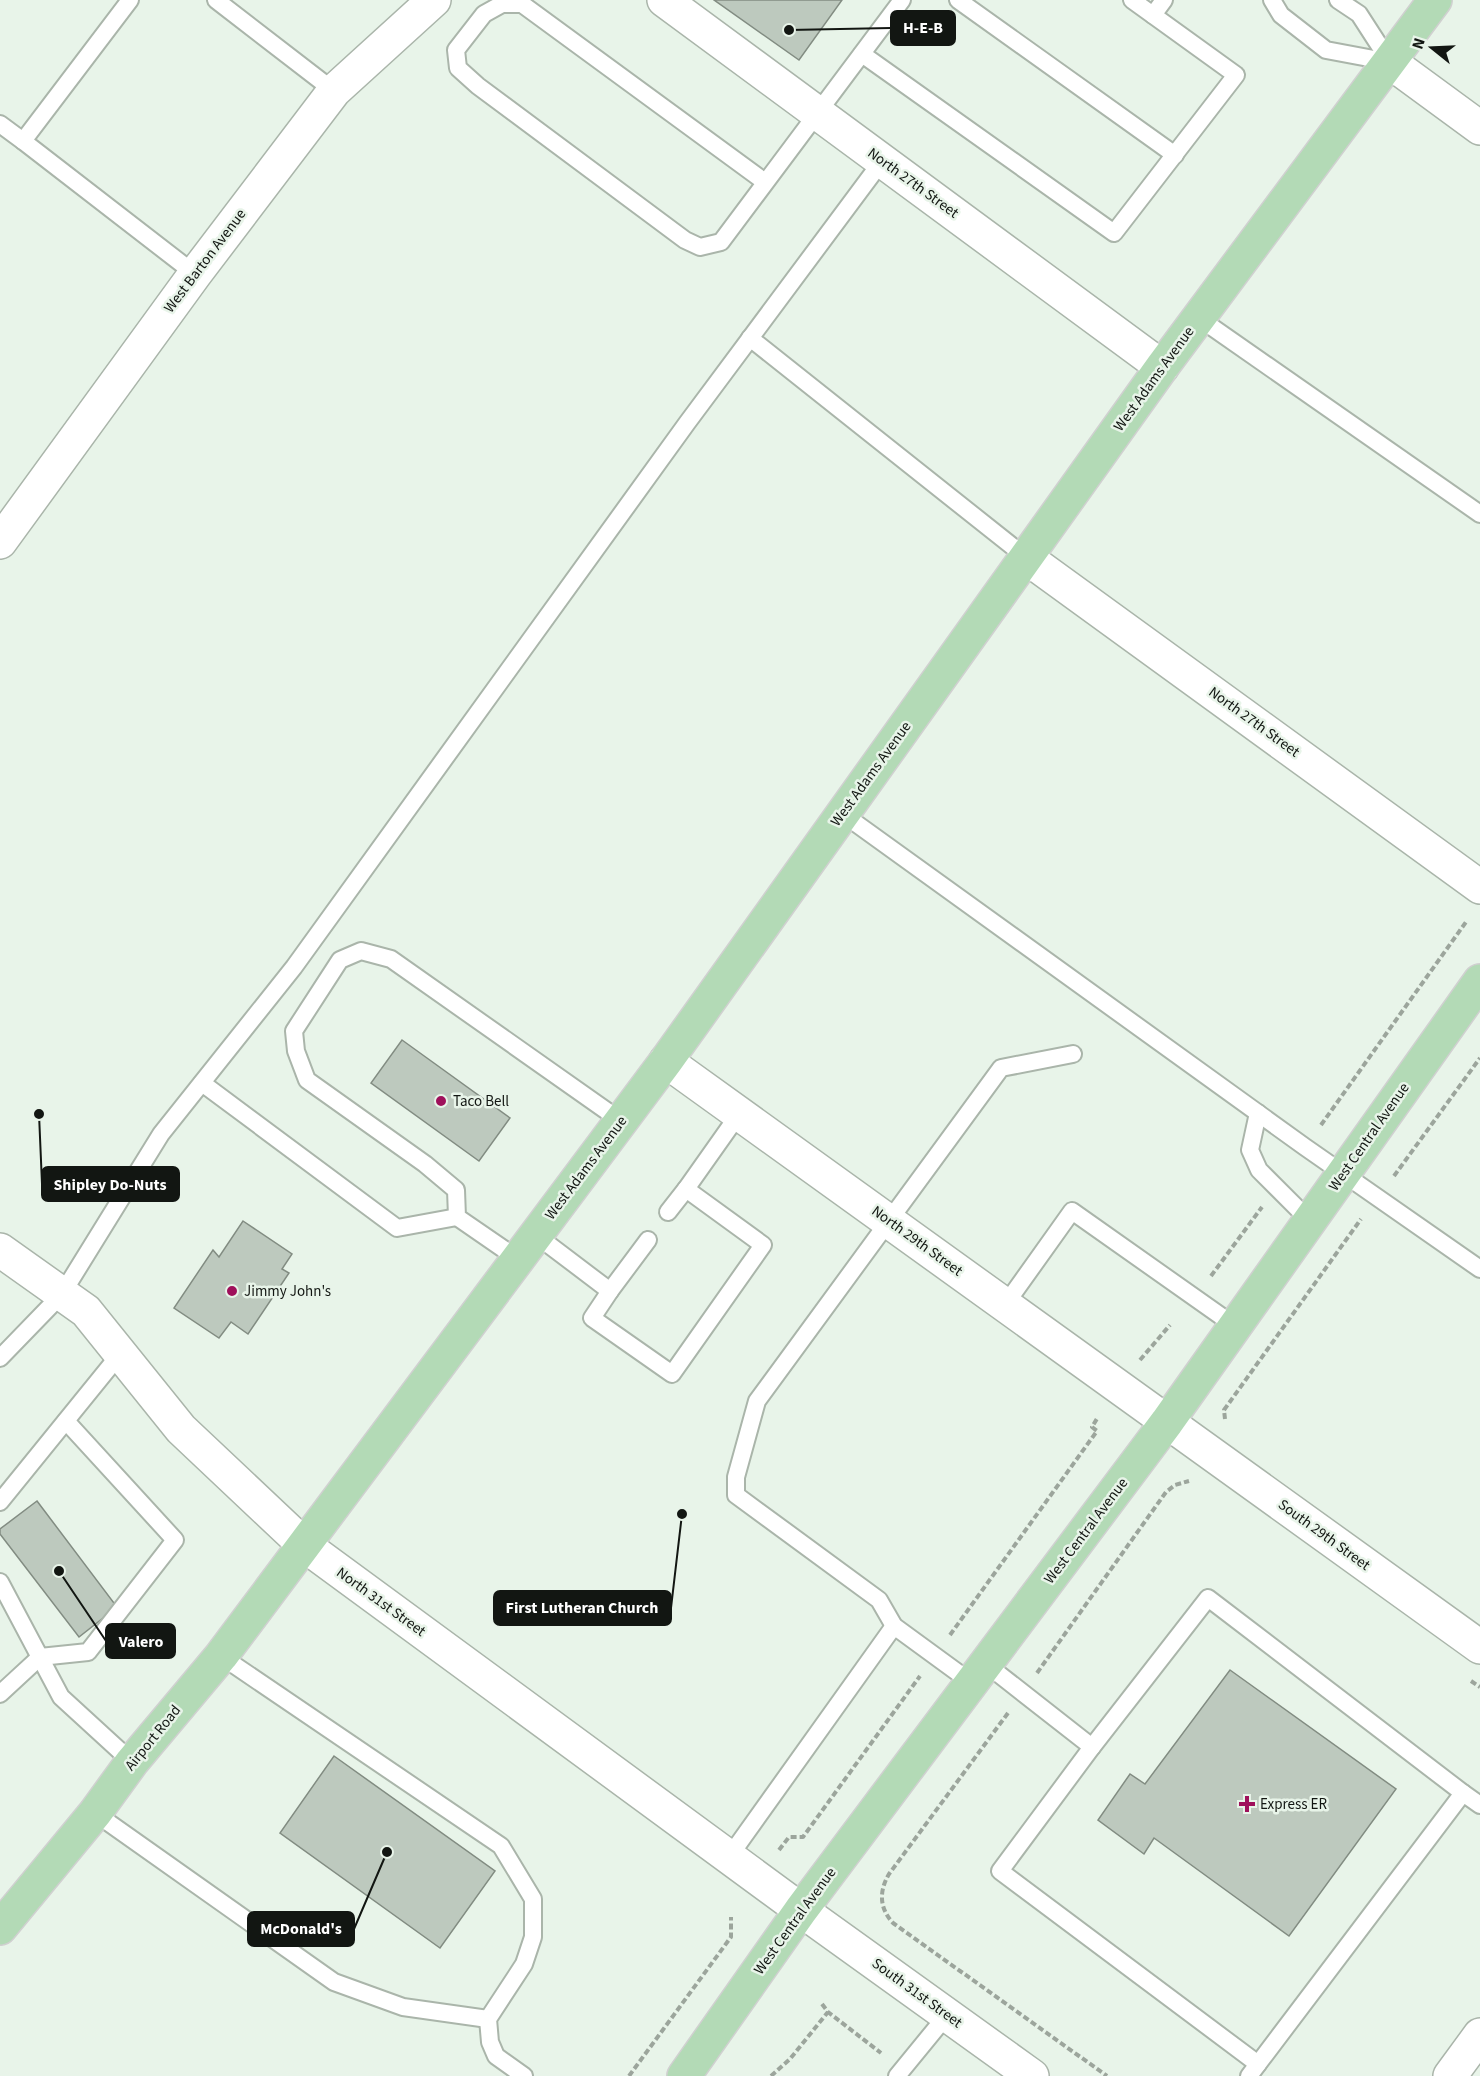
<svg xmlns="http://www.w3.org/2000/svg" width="1480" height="2076" viewBox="0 0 1480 2076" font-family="'Source Sans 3',sans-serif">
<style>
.building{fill:#bdc9be;stroke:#828c82;stroke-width:1.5}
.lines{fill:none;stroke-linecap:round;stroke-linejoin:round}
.lane-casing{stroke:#aab5aa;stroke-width:20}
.street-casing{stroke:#aab5aa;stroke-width:36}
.secondary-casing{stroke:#aab5aa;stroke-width:36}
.primary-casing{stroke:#d0d0d0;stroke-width:36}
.path{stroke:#9ca59c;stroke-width:4;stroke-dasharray:6 3;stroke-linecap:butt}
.lane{stroke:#fff;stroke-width:16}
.street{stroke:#fff;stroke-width:33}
.secondary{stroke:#fff;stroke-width:33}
.primary{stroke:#b3dab6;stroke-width:33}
.poi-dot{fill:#9f105b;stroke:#e8f4e9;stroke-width:2}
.labels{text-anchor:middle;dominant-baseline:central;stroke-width:5;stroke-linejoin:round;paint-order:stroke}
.street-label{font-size:15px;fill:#121612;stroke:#e8f4e9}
.poi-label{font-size:15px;fill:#121612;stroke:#e8f4e9;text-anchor:start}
.leader{fill:none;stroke:#121612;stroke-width:2}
.callout-dot{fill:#121612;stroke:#e8f4e9;stroke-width:2}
.callout{fill:#121612;stroke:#121612;stroke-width:2}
.callout-label{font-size:16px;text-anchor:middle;font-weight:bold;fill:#fff}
</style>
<rect width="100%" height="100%" fill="#e8f4e9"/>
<!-- building -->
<g class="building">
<polygon points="714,0 842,0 799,60"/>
<polygon points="402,1040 510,1118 479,1161 371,1083"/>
<polygon points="243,1221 292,1254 282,1269 289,1273 248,1334 231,1322 219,1338 174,1308 213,1250 219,1257"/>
<polygon points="37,1501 117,1607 79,1637 0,1534 0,1529"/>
<polygon points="1230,1670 1396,1789 1289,1936 1154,1838 1144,1854 1098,1820 1130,1774 1145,1784"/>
<polygon points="334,1756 495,1871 440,1948 280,1833"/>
</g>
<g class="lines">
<defs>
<g id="lane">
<polyline points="130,0 23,141 195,274"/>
<polyline points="216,0 334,91"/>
<polyline points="958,0 1175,155"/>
<polyline points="1272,0 1281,15 1326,50 1390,62"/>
<polyline points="1338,0 1359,14 1390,62"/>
<polyline points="1153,15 1164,0"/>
<polyline points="862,54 1114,233 1236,75 1132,0"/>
<polyline points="0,124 23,141"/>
<polyline points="765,182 522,4 502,4 484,14 456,50 458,68 478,86 685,240 700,247 721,242 902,0"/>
<polyline points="1199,318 1480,514"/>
<polyline points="750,338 1027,558"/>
<polyline points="843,814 1305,1147 1480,1269"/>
<polyline points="202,1083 397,1228 457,1217"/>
<polyline points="1258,1113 1250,1150 1259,1170 1310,1221"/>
<polyline points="668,1212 686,1189"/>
<polyline points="536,1235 610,1291 592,1318 672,1374 763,1245 686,1189 739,1114"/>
<polyline points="518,1259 457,1217 456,1190 425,1164 307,1080 296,1051 294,1031 340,960 361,951 391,959 621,1121"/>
<polyline points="610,1291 648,1240"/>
<polyline points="1005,1305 1072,1211 1235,1326"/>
<polyline points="0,1358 62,1294 161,1134 294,967 687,423 882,161"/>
<polyline points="0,1502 120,1354"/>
<polyline points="0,1582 61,1697 132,1762"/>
<polyline points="221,1656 501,1846 533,1899 533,1937 524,1964 488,2019 490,2042 496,2056 524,2076"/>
<polyline points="986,1664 1092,1747 1000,1871 1258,2064 1249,2076"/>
<polyline points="972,1683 894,1626 879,1600 736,1495 736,1477 757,1401 1001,1068 1073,1054"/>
<polyline points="0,1694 40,1657 88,1652 175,1540 66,1421"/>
<polyline points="1092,1747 1208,1598 1463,1793"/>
<polyline points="95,1813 334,1982 403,2007 488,2019"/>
<polyline points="729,1857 894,1626"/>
<polyline points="1258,2064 1463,1793 1480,1805"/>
<polyline points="897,2076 947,2015"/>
</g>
<g id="street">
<polyline points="664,0 1162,367"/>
<polyline points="0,542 195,274 334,91 434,0"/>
<polyline points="1027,558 1480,887"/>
<polyline points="666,1061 1480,1647"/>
<polyline points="1450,2076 1480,2035"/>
</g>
<g id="secondary">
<polyline points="1390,62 1480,128"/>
<polyline points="0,1250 86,1311 181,1429 304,1545 801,1910 1032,2076"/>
</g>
<g id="primary">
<polyline points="0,1928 95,1813 132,1762 221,1656 666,1061 1162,367 1435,0"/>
<polyline points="684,2076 801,1910 1167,1422 1480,981"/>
</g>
</defs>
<!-- lane casing -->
<use href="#lane" class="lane-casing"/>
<!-- street casing -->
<use href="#street" class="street-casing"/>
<!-- secondary casing -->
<use href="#secondary" class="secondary-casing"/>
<!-- primary casing -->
<use href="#primary" class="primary-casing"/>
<!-- path -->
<g class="path">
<polyline points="1321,1125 1466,922"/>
<polyline points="1394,1176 1480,1058"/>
<polyline points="1211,1276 1262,1207"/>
<polyline points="1140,1360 1170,1325"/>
<polyline points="1225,1419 1224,1410 1361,1219"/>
<polyline points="950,1635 1097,1431 1092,1427 1098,1417"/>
<polyline points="1037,1673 1166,1492 1175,1485 1189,1481"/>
<polyline points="1471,1681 1480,1687"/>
<path d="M 1008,1713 L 889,1874 C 879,1891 879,1908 893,1923 L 1107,2076"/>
<polyline points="779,1850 789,1837 803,1837 920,1676"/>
<polyline points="822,2004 828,2012 881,2053"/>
<polyline points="629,2076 731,1937 731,1917"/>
<polyline points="771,2076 790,2059 828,2012"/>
</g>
<!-- lane -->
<use href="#lane" class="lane"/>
<!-- street -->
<use href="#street" class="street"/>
<!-- secondary -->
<use href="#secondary" class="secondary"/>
<!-- primary -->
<use href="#primary" class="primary"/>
</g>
<!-- markers -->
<g class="poi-dot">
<circle cx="441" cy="1101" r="6"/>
<circle cx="232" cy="1291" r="6"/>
<path d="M1244 1795h6v6h6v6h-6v6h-6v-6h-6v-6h6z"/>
</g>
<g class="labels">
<!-- street labels -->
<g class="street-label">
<text transform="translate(913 183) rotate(36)">North 27th Street</text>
<text transform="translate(205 261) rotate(-53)">West Barton Avenue</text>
<text transform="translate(1154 379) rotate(-54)">West Adams Avenue</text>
<text transform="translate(1254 722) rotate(36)">North 27th Street</text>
<text transform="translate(871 774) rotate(-54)">West Adams Avenue</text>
<text transform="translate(1369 1137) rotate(-55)">West Central Avenue</text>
<text transform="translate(586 1168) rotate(-53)">West Adams Avenue</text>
<text transform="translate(917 1241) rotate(36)">North 29th Street</text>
<text transform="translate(1086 1531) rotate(-53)">West Central Avenue</text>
<text transform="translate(1324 1535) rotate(36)">South 29th Street</text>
<text transform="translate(381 1602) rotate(36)">North 31st Street</text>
<text transform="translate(153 1738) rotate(-51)">Airport Road</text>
<text transform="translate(795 1921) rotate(-54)">West Central Avenue</text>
<text transform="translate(917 1993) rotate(36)">South 31st Street</text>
</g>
<!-- poi labels -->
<g class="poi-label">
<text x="453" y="1101">Taco Bell</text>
<text x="244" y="1291">Jimmy John's</text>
<text x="1260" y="1804">Express ER</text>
</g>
</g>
<!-- callouts -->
<path class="leader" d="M789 30L891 28M39 1114L42 1184M682 1514L671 1608M59 1571L106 1641M387 1852L354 1929"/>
<g class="callout-dot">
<circle cx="789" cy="30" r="6"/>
<circle cx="39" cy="1114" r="6"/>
<circle cx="682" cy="1514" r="6"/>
<circle cx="59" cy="1571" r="6"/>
<circle cx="387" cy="1852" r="6"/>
</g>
<g class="callout">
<rect x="891" y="11" width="64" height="34" rx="6"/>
<rect x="42" y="1167" width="137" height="34" rx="6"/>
<rect x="494" y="1591" width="177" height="34" rx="6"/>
<rect x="106" y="1624" width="69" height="34" rx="6"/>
<rect x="248" y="1912" width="106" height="34" rx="6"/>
</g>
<g class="callout-label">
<text x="923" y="33">H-E-B</text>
<text x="110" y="1190">Shipley Do-Nuts</text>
<text x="582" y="1613">First Lutheran Church</text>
<text x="141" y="1647">Valero</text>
<text x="301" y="1934">McDonald's</text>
</g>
<!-- north arrow -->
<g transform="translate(1432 48) rotate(288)" stroke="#e8f4e9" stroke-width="4.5" paint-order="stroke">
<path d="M0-4.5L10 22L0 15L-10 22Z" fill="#121612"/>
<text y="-9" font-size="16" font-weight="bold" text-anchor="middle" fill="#121612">N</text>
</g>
</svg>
